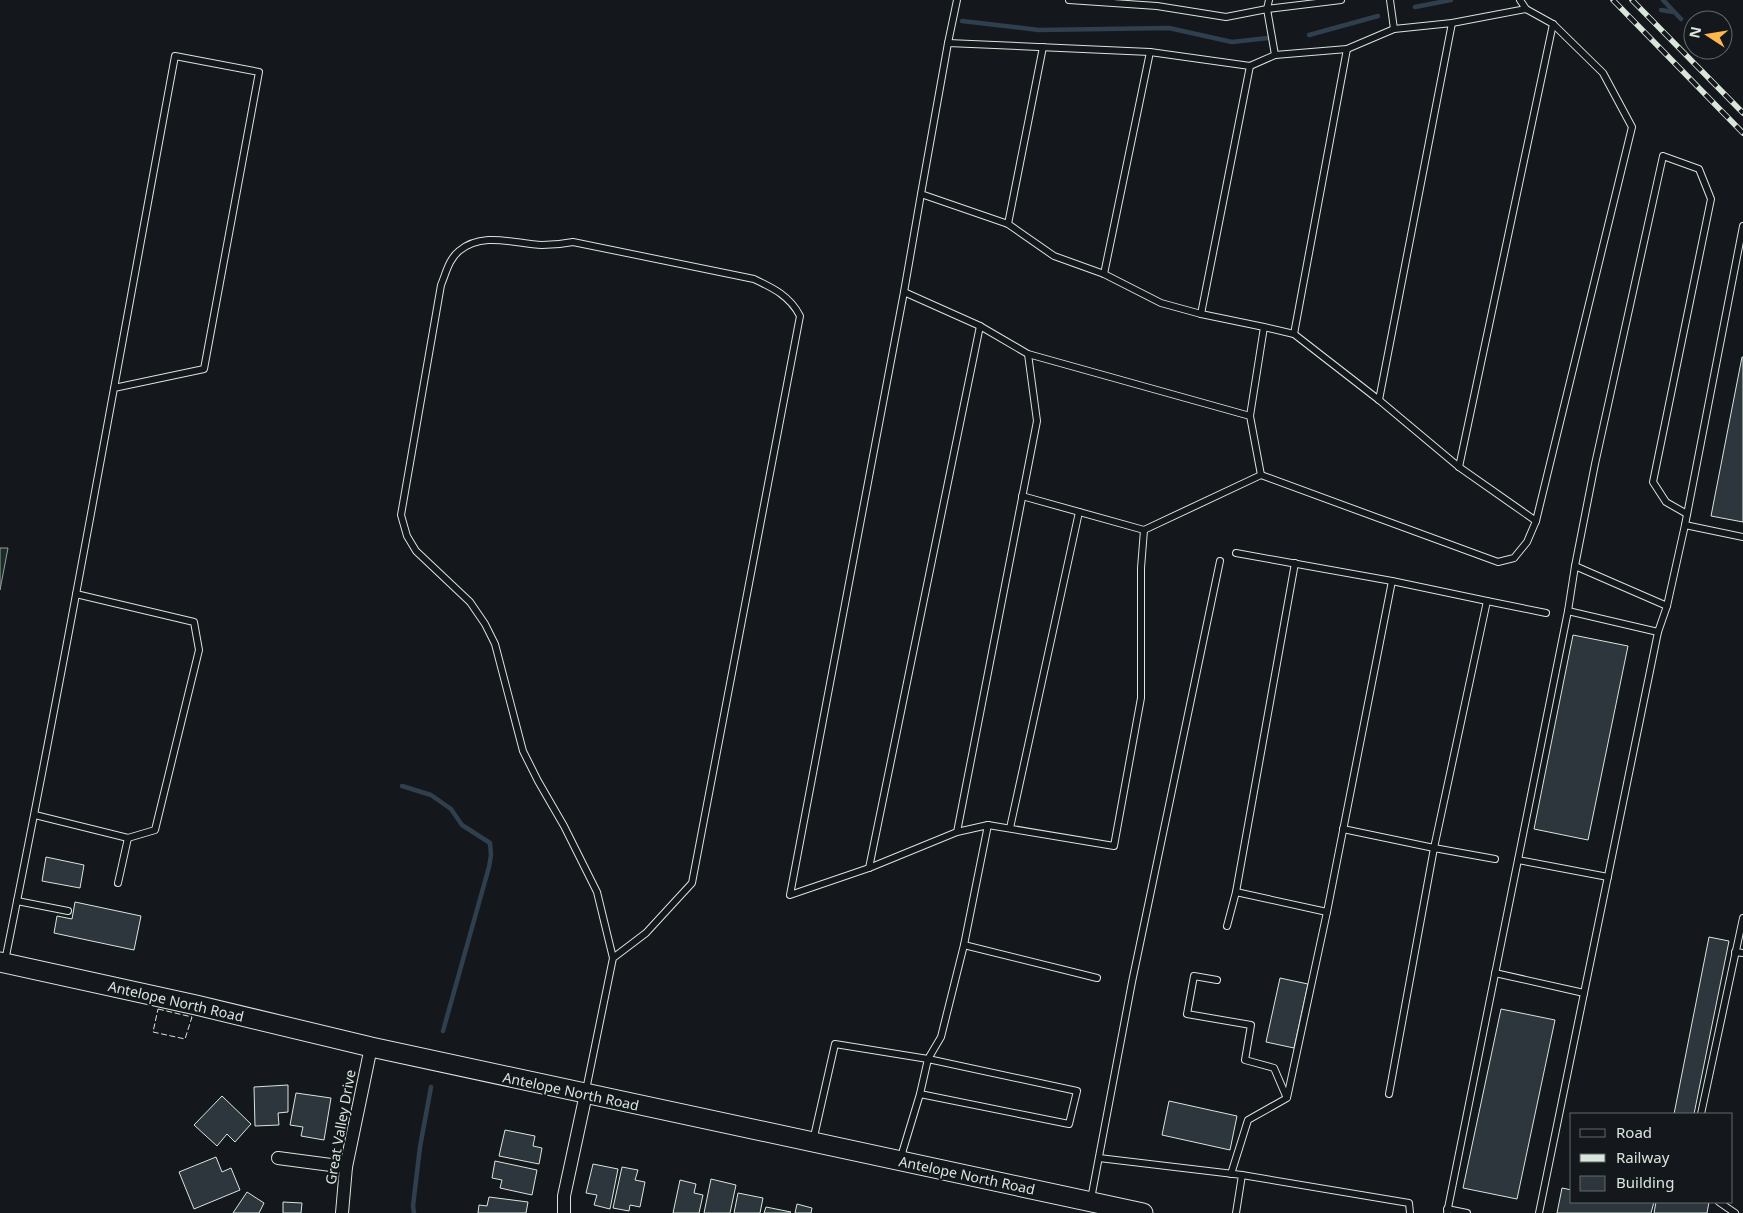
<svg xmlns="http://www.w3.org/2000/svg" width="1743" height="1213" viewBox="0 0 1743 1213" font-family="'Noto Sans',sans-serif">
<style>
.green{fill:#1a2d24;stroke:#939e99}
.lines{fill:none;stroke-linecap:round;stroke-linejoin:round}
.stream{stroke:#2f3f4d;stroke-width:4.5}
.building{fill:#2c363c;stroke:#d8e6dc}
.lane-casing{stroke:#d8e6dc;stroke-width:8}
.street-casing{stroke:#d8e6dc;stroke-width:14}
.secondary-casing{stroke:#d8e6dc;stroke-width:21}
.lane{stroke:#14181c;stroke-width:6}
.street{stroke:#14181c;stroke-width:12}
.secondary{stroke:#14181c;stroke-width:19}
.rail-casing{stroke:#d8e6dc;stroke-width:5.5}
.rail{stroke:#14181c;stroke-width:4;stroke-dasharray:11;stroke-linecap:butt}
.fence{stroke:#d8e6dc;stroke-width:1;stroke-dasharray:6 2.5;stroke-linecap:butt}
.labels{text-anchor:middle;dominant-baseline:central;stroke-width:4;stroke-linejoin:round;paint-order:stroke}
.street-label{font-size:14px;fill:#d8e6dc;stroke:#14181c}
</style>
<rect width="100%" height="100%" fill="#14181c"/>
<!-- green -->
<polygon class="green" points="0,548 8,548 0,590"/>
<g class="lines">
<!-- stream -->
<g class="stream">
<polyline points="1663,0 1681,19"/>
<polyline points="1415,7 1451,0"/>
<polyline points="1661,10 1673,12"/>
<polyline points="962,21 1039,30 1169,28 1232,42 1268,38"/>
<polyline points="1309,35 1378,16"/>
<polyline points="402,786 431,795 451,809 462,825 490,843 491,855 489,867 443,1031"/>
<polyline points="414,1213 413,1206 420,1147 431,1087"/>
</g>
</g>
<!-- building -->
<g class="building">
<polygon points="1742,357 1743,357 1743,522 1711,516"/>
<polygon points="1573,635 1628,646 1588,840 1534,829"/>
<polygon points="46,857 84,865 80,888 42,881"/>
<polygon points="75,902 141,916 134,950 54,933 57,916 72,919"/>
<polygon points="1709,937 1729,941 1694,1114 1674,1114"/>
<polygon points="1280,978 1308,984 1294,1048 1266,1042"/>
<polygon points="1501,1009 1555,1020 1517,1199 1463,1188"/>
<polygon points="288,1085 288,1112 278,1113 279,1125 255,1126 254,1087"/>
<polygon points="296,1093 331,1098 324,1140 301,1136 303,1127 290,1125"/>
<polygon points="222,1096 251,1124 235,1142 227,1134 217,1146 194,1125"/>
<polygon points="1169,1101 1237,1116 1230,1150 1162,1135"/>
<polygon points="505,1130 535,1136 533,1146 542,1148 539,1164 499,1156"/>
<polygon points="216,1157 222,1172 231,1168 240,1190 194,1209 179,1172"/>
<polygon points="495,1161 537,1170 532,1195 500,1188 502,1180 492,1178"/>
<polygon points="593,1164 618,1169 610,1209 594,1205 597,1195 586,1193"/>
<polygon points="622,1167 638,1170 635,1180 645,1182 640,1207 630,1205 629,1211 613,1208"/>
<polygon points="711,1179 736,1185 730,1213 704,1213"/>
<polygon points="680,1180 696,1184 694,1193 703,1195 699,1213 673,1213"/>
<polygon points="1562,1188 1572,1190 1572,1202 1654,1202 1651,1213 1557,1213"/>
<polygon points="247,1192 264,1203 259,1213 233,1213"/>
<polygon points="738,1193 763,1198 760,1213 734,1213"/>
<polygon points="489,1197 528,1202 526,1213 478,1213 479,1205 487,1206"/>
<polygon points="283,1202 302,1203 301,1213 283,1213"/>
<polygon points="1656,1202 1709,1202 1707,1213 1654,1213"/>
<polygon points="797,1204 812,1208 811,1213 795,1213"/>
<polygon points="766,1207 791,1212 790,1213 764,1213"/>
</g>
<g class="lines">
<defs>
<g id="lane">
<polyline points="1069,0 1157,6 1226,17 1267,9 1341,0"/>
<polyline points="1269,0 1267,9 1275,55"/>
<polyline points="1390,0 1394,29"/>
<polyline points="1520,0 1526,9"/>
<polyline points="948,43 957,0"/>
<polyline points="1008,224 1043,47"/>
<polyline points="1104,274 1150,52"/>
<polyline points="904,292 921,194"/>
<polyline points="1201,314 1250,66"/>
<polyline points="1294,334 1347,49"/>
<polyline points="1028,354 1250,416 1261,475"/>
<polyline points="1379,400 1452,23"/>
<polyline points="1250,416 1264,327 1294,334 1379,400 1459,467 1536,521 1632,127 1603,73 1553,24 1526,9 1452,23 1394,29 1347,49 1275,55 1250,66 1150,52 948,43 921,194 1008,224 1054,256 1104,274 1161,303 1201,314 1264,327"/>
<polyline points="1459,467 1553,24"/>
<polyline points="1685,525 1743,537"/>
<polyline points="1144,530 1261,475 1498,562 1514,558 1527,542 1536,521"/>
<polyline points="1236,553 1392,581 1487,601 1434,848 1343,829"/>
<polyline points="1575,566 1595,464 1663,156 1699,169 1711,199 1653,482 1666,502 1687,514"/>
<polyline points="1487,601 1546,613"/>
<polyline points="1568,611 1575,566 1667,606"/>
<polyline points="1658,632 1667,606 1685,525 1743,226"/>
<polyline points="35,815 128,838 155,830 199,650 194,622 76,594"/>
<polyline points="988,825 1114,846 1141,698 1141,568 1144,530 1022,496"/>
<polyline points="1010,828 1079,512"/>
<polyline points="957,832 1037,421 1028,354 980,326 904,292 790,895 869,868 957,832 988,825 964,945"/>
<polyline points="1518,860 1608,877"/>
<polyline points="869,868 980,326"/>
<polyline points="118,883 128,838"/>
<polyline points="1236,892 1327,912"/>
<polyline points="17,901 68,911"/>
<polyline points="1227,926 1236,892 1295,563"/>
<polyline points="1735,952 1743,953"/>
<path d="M 5,961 C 66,660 119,358 175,56 L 259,72 L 204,369 L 114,388"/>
<polyline points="1495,973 1584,993"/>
<polyline points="1217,980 1194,976 1187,1014 1251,1025 1245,1060 1274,1068 1286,1096"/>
<path d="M 586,1090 L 613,958 L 646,933 L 692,883 L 800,316 C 790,296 773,288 754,279 L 573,242 C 563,244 553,245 542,245 C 515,244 483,231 459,251 C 449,259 446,273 441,285 L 401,515 L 407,536 L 416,551 L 470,602 L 485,624 L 495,644 L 523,751 L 538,781 L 564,826 L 597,892 L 613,958"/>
<polyline points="1389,1094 1434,848 1495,859"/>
<polyline points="1701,1114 1743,918"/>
<polyline points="813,1141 835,1044 928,1059 920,1094 1069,1124 1077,1091 928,1059 941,1037 964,945 1097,978"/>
<polyline points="1099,1158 1242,1175 1236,1213"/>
<polyline points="901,1160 903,1150 920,1094"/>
<polyline points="1231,1174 1248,1120 1287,1098 1327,912 1392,581"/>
<polyline points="1242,1175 1409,1203 1410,1213"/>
<polyline points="1091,1199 1132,982 1220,561"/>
<polyline points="1719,1202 1735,1213"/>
<polyline points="1447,1209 1467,1213"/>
<polyline points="1447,1213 1568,611 1658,632 1539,1213"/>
</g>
<g id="street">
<polyline points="278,1158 346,1167"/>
<polyline points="342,1213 346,1167 371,1047"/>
<polyline points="564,1213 564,1196 586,1094"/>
</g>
<polyline id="secondary" points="0,962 196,1005 371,1047 1143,1213"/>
</defs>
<!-- lane casing -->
<use href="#lane" class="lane-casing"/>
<!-- street casing -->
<use href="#street" class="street-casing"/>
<!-- secondary casing -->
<use href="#secondary" class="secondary-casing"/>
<!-- lane -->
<use href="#lane" class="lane"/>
<!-- street -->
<use href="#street" class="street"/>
<!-- secondary -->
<use href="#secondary" class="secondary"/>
<defs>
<g id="rail">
<polyline points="1613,0 1743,133"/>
<polyline points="1632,0 1743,113"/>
</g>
</defs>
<!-- rail casing -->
<use href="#rail" class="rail-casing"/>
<!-- rail -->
<use href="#rail" class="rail"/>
<!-- fence -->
<polygon class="fence" points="158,1009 192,1017 185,1039 153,1032"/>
</g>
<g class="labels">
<!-- street labels -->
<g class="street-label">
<text transform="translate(176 1001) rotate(13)">Antelope North Road</text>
<text transform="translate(571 1091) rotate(12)">Antelope North Road</text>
<text transform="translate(340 1127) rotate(-80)">Great Valley Drive</text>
<text transform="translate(967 1175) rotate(12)">Antelope North Road</text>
</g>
</g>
<!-- legend -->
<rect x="1570" y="1113" width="162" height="90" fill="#14181c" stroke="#626a69"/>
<rect x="1580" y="1129" width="25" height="8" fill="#14181c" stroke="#626a69"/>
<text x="1616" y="1138" font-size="15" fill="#d8e6dc">Road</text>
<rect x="1580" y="1154" width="25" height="8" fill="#d8e6dc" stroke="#626a69"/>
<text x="1616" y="1163" font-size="15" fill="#d8e6dc">Railway</text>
<rect x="1580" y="1176" width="25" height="15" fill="#2c363c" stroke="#626a69"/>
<text x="1616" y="1188" font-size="15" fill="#d8e6dc">Building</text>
<!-- north arrow -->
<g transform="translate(1708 35) rotate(282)"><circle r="24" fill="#14181c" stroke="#626a69"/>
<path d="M0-4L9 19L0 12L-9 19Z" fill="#ffb74d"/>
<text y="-8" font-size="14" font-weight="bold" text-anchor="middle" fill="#d8e6dc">N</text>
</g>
</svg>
